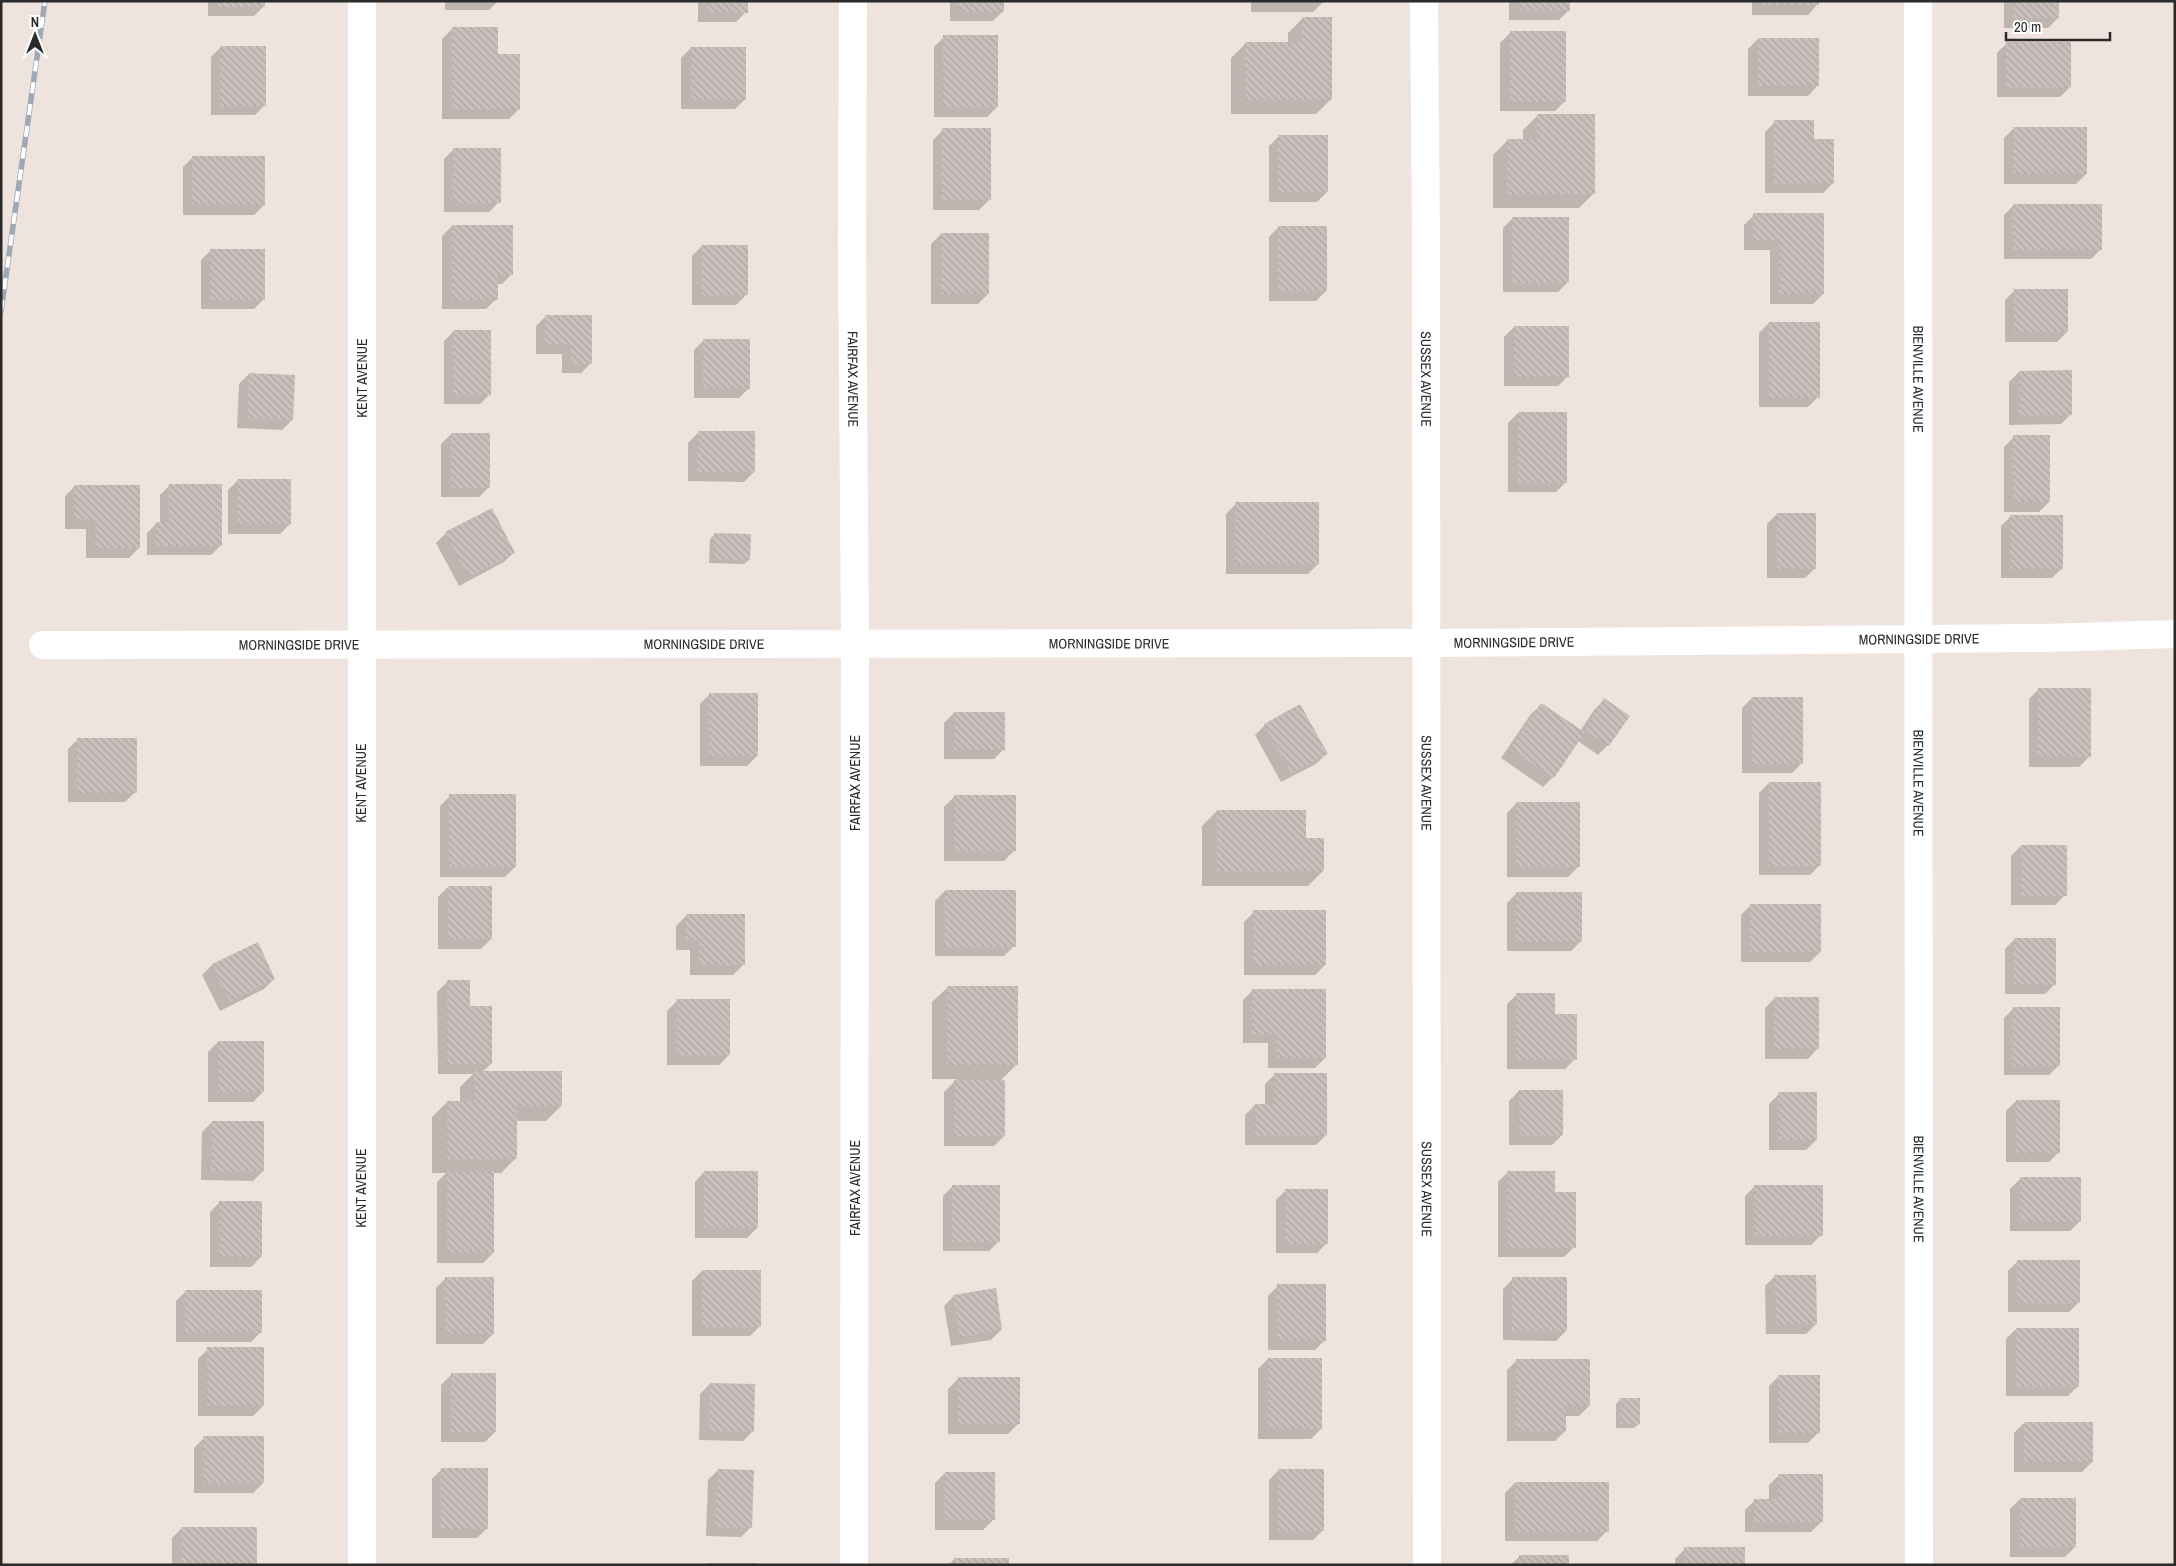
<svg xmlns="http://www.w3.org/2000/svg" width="2176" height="1566" viewBox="0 0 2176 1566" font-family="'Archivo Narrow',sans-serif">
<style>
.shadow{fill:#0003}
.building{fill:url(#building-back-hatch)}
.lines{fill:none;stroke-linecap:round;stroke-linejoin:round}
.street{stroke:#fff;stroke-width:28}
.rail-casing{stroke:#9fa8b6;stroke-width:5.5}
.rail{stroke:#fff;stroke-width:4;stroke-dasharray:11;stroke-linecap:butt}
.labels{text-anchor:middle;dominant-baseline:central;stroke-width:4;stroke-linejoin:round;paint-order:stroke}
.street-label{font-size:14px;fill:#2b2b2b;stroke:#fff}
</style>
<defs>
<pattern id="building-back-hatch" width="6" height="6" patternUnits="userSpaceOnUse" patternTransform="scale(1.25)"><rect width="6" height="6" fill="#c9c0bc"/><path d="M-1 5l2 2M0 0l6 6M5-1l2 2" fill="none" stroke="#ada5a2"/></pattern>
</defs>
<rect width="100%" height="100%" fill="#eee3dd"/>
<!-- shadow -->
<g class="shadow">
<polygon points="208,1 264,1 264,6 254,16 208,16"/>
<polygon points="445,1 498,1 489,10 445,10"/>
<polygon points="698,1 746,1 746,12 736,22 698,22"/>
<polygon points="950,1 1003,1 1003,11 993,21 950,21"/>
<polygon points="1251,1 1323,1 1323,2 1313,12 1251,12"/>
<polygon points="1509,1 1569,1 1569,10 1559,20 1509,20"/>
<polygon points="1752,1 1817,1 1817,5 1808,15 1752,15"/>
<polygon points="2004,1 2058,1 2058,18 2048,28 2004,28"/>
<polygon points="1303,18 1331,99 1316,114 1231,114 1231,58 1246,43 1288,43 1288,33"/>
<polygon points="452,29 496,55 519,109 509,119 442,119 442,39"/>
<polygon points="1510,33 1565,101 1555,111 1500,111 1500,43"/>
<polygon points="944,37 997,107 987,117 934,117 934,47"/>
<polygon points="1758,39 1817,86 1808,96 1748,96 1748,49"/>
<polygon points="2007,43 2070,87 2060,97 1997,97 1997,53"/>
<polygon points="221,47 265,105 255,115 211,115 211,57"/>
<polygon points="691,48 745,99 735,109 681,109 681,58"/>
<polygon points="1538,115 1594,193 1579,208 1493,208 1493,155 1508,140 1523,140 1523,130"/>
<polygon points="1775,122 1813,140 1833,183 1823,193 1765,193 1765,132"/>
<polygon points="2014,128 2086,174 2076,184 2004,184 2004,138"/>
<polygon points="943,130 989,200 979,210 933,210 933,140"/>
<polygon points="1279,136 1327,192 1317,202 1269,202 1269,146"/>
<polygon points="454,149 499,202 489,212 444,212 444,159"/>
<polygon points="193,157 264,205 254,215 183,215 183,167"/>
<polygon points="2014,205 2101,249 2091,259 2004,259 2004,215"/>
<polygon points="1754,215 1823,215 1823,294 1813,304 1770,304 1770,250 1744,250 1744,225"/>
<polygon points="1513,218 1568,282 1558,292 1503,292 1503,228"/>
<polygon points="452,226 512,274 502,284 496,284 496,299 486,309 442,309 442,236"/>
<polygon points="1279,227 1326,291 1316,301 1269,301 1269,237"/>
<polygon points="941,234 988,294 978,304 931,304 931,244"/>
<polygon points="702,246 746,295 736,305 692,305 692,256"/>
<polygon points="211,250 264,299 254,309 201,309 201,260"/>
<polygon points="2015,290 2067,332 2057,342 2005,342 2005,300"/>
<polygon points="546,316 591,363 581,373 562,373 562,354 536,354 536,326"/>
<polygon points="1769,323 1818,397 1808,407 1759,407 1759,333"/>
<polygon points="1514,327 1568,376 1558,386 1504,386 1504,337"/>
<polygon points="454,331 490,394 480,404 444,404 444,341"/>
<polygon points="704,340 749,388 739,398 694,398 694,350"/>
<polygon points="2019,372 2071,414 2061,424 2009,425 2009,382"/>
<polygon points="249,374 292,420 282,430 237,428 239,384"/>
<polygon points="1518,413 1566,482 1556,492 1508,492 1508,423"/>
<polygon points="698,433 754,472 744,482 688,481 688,443"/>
<polygon points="451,434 489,487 479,497 441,497 441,444"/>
<polygon points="2014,437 2049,502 2039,512 2004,512 2004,447"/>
<polygon points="238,480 290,524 280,534 228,534 228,490"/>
<polygon points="170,485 221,545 211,555 147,555 147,533 157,523 160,523 160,495"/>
<polygon points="75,486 139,548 129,558 86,558 86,529 65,529 65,496"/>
<polygon points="1236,504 1318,564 1308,574 1226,574 1226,514"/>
<polygon points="1777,514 1815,568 1805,578 1767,578 1767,524"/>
<polygon points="2011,516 2062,568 2052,578 2001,578 2001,526"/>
<polygon points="446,533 514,552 504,562 459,586 436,543"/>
<polygon points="715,534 749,560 744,564 709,563 710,539"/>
<polygon points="2039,689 2089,757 2079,767 2029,767 2029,699"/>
<polygon points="710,694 757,756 747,766 700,766 700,704"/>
<polygon points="1752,698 1802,763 1792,773 1742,773 1742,708"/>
<polygon points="1604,700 1608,745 1598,755 1578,741 1553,777 1543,787 1501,758 1531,714 1541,705 1580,731 1594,710"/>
<polygon points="954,713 1004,749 994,759 944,759 944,723"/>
<polygon points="1265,725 1326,754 1316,764 1281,782 1255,735"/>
<polygon points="78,739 135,792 125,802 68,802 68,749"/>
<polygon points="1769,783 1820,865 1810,875 1759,875 1759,793"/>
<polygon points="450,796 515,867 505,877 440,877 440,806"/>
<polygon points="954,797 1014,851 1004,861 944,861 944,807"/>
<polygon points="1517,803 1578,867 1568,877 1507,877 1507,813"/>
<polygon points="1217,811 1323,871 1308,886 1202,886 1202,826"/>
<polygon points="2021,846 2065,895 2055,905 2011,905 2011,856"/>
<polygon points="448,887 491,939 481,949 438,949 438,897"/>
<polygon points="945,891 1014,946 1004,956 935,956 935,901"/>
<polygon points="1517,893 1581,941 1571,951 1507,951 1507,903"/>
<polygon points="1751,905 1820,952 1810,962 1741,962 1741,915"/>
<polygon points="1254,912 1325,965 1315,975 1244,975 1244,922"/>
<polygon points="686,916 743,965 733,975 690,975 690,950 676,950 676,926"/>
<polygon points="2015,939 2055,984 2045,994 2005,994 2005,949"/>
<polygon points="257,944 274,979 264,989 220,1011 202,975 212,965"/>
<polygon points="447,982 469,1008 491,1064 482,1072 561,1106 546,1121 516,1121 516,1158 501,1173 493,1173 493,1253 483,1263 437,1263 437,1182 446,1173 432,1173 432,1117 447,1102 460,1102 460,1087 473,1074 438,1074 437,992"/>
<polygon points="948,987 1017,1064 999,1082 1004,1136 994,1146 944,1146 944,1092 957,1079 932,1079 932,1002"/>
<polygon points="1253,990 1325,1058 1315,1068 1268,1068 1268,1043 1243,1043 1243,1000"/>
<polygon points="1517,994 1553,1015 1575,1059 1565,1069 1507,1069 1507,1004"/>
<polygon points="1775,998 1817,1049 1808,1059 1765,1059 1765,1008"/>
<polygon points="677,1001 729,1055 719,1065 667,1065 667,1011"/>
<polygon points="2014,1008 2059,1065 2049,1075 2004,1075 2004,1018"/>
<polygon points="218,1042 263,1092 253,1102 208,1102 208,1052"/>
<polygon points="1275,1074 1326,1135 1316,1145 1245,1145 1245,1115 1255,1105 1265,1105 1265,1084"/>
<polygon points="1519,1091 1562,1135 1552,1145 1509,1145 1509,1101"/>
<polygon points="1779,1094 1816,1140 1806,1150 1769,1150 1769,1104"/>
<polygon points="2016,1101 2059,1152 2049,1162 2006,1162 2006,1111"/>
<polygon points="212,1122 263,1171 253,1181 201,1180 202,1132"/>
<polygon points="704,1172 757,1228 747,1238 695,1238 695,1182"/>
<polygon points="1508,1172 1553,1193 1574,1247 1564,1257 1498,1257 1498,1182"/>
<polygon points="2020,1179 2080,1221 2070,1231 2010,1231 2010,1189"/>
<polygon points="953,1186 999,1241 989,1251 943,1251 943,1196"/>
<polygon points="1755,1186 1821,1235 1811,1245 1745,1245 1745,1196"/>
<polygon points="1286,1190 1327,1243 1317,1253 1276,1253 1276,1200"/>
<polygon points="220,1202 261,1257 251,1267 210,1267 210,1212"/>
<polygon points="2018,1261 2079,1302 2069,1312 2008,1312 2008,1271"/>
<polygon points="702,1271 760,1326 750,1336 692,1336 692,1281"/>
<polygon points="1775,1276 1816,1324 1806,1334 1766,1334 1765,1286"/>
<polygon points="446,1278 493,1334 483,1344 436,1344 436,1288"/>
<polygon points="1513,1279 1566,1331 1556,1341 1503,1340 1503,1289"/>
<polygon points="1278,1286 1325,1340 1315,1350 1268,1350 1268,1296"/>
<polygon points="186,1291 261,1332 251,1342 176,1342 176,1301"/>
<polygon points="954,1296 1001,1330 991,1340 951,1346 944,1306"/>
<polygon points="2016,1329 2078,1386 2068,1396 2006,1396 2006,1339"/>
<polygon points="208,1349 263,1406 253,1416 198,1416 198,1359"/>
<polygon points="1268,1359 1321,1429 1311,1439 1258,1439 1258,1369"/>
<polygon points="1517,1360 1589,1406 1579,1416 1565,1416 1565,1431 1555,1441 1507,1441 1507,1370"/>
<polygon points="451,1375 495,1432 485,1442 441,1442 441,1385"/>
<polygon points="1779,1376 1818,1433 1808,1443 1769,1443 1769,1386"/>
<polygon points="958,1379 1018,1424 1008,1434 948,1434 948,1389"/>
<polygon points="710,1384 753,1431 743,1441 699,1440 700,1394"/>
<polygon points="1621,1399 1639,1424 1634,1428 1616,1428 1616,1404"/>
<polygon points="2024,1423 2092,1462 2082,1472 2014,1472 2014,1433"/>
<polygon points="204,1438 263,1483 253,1493 194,1493 194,1448"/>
<polygon points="442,1469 487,1528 477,1538 432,1538 432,1479"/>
<polygon points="718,1470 751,1527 741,1537 706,1536 708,1480"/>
<polygon points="1279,1470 1323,1530 1313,1540 1269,1540 1269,1480"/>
<polygon points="945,1473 993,1520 983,1530 935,1530 935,1483"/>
<polygon points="1779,1475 1821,1522 1811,1532 1745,1532 1745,1510 1755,1500 1769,1500 1769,1485"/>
<polygon points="1515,1483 1607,1531 1597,1541 1505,1541 1505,1493"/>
<polygon points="2020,1499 2075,1547 2065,1557 2010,1557 2010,1509"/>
<polygon points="182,1528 256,1565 172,1565 172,1538"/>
<polygon points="1685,1549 1744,1565 1675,1565 1675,1559"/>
<polygon points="1519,1557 1568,1565 1511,1565"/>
<polygon points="954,1559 1008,1565 949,1565"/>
</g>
<!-- building -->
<g class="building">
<rect x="218" y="1" width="47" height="6"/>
<rect x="708" y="1" width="40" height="12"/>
<rect x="959" y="1" width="45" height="11"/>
<rect x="1519" y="1" width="51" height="10"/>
<rect x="1762" y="1" width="57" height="4"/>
<rect x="2013" y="1" width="46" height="17"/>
<polygon points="1302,17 1332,17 1332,100 1245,100 1245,42 1302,42"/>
<polygon points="452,27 498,27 498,54 520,54 520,110 452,110"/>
<rect x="1510" y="31" width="56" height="71"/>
<rect x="943" y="35" width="55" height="72"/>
<rect x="1758" y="38" width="61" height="48"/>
<rect x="2006" y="42" width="65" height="45"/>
<rect x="220" y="46" width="46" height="60"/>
<rect x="691" y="47" width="55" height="53"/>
<polygon points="1537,114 1595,114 1595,194 1507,194 1507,139 1537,139"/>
<polygon points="1774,120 1814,120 1814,139 1834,139 1834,183 1774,183"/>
<rect x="2013" y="127" width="74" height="47"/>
<rect x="942" y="128" width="49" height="72"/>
<rect x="1278" y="135" width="50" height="57"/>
<rect x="453" y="148" width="48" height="55"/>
<rect x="192" y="156" width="73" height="49"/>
<rect x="2013" y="204" width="89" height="46"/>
<polygon points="1753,213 1824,213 1824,294 1779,294 1779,241 1753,241"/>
<rect x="1512" y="217" width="57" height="66"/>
<polygon points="452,225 513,225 513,275 498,275 498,300 452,300"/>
<rect x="1278" y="226" width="49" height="65"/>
<rect x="941" y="233" width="48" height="61"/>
<rect x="702" y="245" width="46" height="50"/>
<rect x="210" y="249" width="55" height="51"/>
<rect x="2014" y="289" width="54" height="43"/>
<polygon points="545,315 592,315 592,364 571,364 571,344 545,344"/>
<rect x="1769" y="322" width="51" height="76"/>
<rect x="1514" y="326" width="55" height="51"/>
<rect x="453" y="330" width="38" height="65"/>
<rect x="703" y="339" width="47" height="50"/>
<polygon points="2072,370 2072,415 2019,415 2019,371"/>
<polygon points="249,373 295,375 293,420 247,418"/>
<rect x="1518" y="412" width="49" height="71"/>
<polygon points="698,431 755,431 755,472 697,472"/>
<rect x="451" y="433" width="39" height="55"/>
<rect x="2013" y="435" width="37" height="67"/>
<rect x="238" y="479" width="53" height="45"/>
<polygon points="169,484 222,484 222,546 156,546 156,522 169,522"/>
<polygon points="74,485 140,485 140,548 95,548 95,519 74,519"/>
<rect x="1235" y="502" width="84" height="63"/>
<polygon points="492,508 515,553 469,577 445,532"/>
<rect x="1777" y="513" width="39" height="56"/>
<rect x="2010" y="515" width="53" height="54"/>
<polygon points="714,533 751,534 750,560 713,559"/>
<rect x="2038" y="688" width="53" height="69"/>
<rect x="709" y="693" width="49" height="63"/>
<rect x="1752" y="697" width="51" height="67"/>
<polygon points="1604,698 1630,716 1609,746 1586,731 1554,778 1510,748 1541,703 1583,731"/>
<polygon points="1300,704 1328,754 1291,773 1264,724"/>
<rect x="954" y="712" width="51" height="38"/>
<rect x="77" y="738" width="60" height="55"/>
<rect x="1769" y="782" width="52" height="84"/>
<rect x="449" y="794" width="67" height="73"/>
<rect x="954" y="795" width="62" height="56"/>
<rect x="1516" y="802" width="64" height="65"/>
<polygon points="1217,810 1306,810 1306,838 1324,838 1324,871 1217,871"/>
<rect x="2021" y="845" width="46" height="51"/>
<rect x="448" y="886" width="44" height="53"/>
<rect x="945" y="890" width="71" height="57"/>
<rect x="1516" y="892" width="66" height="50"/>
<rect x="1750" y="904" width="71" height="48"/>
<rect x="1253" y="910" width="73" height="55"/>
<polygon points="686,914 745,914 745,965 699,965 699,940 686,940"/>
<rect x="2014" y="938" width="42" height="47"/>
<polygon points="258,942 275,979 230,1002 212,964"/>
<polygon points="447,980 470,980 470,1006 492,1006 492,1064 447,1064"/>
<rect x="947" y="986" width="71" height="79"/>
<polygon points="1252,989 1326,989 1326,1058 1277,1058 1277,1034 1252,1034"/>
<polygon points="1516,993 1555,993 1555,1014 1577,1014 1577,1060 1516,1060"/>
<rect x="1774" y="997" width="45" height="52"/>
<rect x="677" y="999" width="53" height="56"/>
<rect x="2013" y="1007" width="47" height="59"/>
<rect x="218" y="1041" width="46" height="51"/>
<polygon points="474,1071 562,1071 562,1106 517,1106 517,1159 447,1159 447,1101 474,1101"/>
<polygon points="1274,1073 1327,1073 1327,1135 1255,1135 1255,1104 1274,1104"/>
<rect x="954" y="1080" width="51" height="56"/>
<rect x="1519" y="1090" width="44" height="45"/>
<rect x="1778" y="1092" width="39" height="48"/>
<rect x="2016" y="1100" width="44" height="53"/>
<polygon points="212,1121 264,1121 264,1171 211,1171"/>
<rect x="447" y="1171" width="47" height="82"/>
<rect x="704" y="1171" width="54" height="57"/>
<polygon points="1507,1171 1555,1171 1555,1192 1576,1192 1576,1248 1507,1248"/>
<rect x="2020" y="1177" width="61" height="45"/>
<rect x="952" y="1185" width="48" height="57"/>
<rect x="1754" y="1185" width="69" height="51"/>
<rect x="1285" y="1189" width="43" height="55"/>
<rect x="219" y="1201" width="43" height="56"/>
<rect x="2017" y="1260" width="63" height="43"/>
<rect x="702" y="1270" width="59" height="57"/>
<polygon points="1774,1275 1816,1275 1817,1324 1776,1325"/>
<rect x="445" y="1277" width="49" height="57"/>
<rect x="1512" y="1277" width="55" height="54"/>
<rect x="1277" y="1284" width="49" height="57"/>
<polygon points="996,1288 1002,1330 960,1337 953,1295"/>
<rect x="185" y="1290" width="77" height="43"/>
<rect x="2016" y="1328" width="63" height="59"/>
<rect x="207" y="1347" width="57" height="59"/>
<rect x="1268" y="1358" width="54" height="71"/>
<polygon points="1516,1359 1590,1359 1590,1406 1566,1406 1566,1431 1516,1431"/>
<rect x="451" y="1373" width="45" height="59"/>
<rect x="1778" y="1375" width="42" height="58"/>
<rect x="958" y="1377" width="62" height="47"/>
<polygon points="710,1383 755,1384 754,1432 709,1431"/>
<rect x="1620" y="1398" width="20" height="26"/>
<rect x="2024" y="1422" width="69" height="40"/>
<rect x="203" y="1436" width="61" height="47"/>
<rect x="441" y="1468" width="47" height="61"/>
<polygon points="718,1469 754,1470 752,1528 715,1527"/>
<rect x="1278" y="1469" width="46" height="62"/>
<rect x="945" y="1472" width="50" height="48"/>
<polygon points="1778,1474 1823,1474 1823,1522 1754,1522 1754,1499 1778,1499"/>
<rect x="1515" y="1482" width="94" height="50"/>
<rect x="2020" y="1498" width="56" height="49"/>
<rect x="181" y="1527" width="76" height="38"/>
<rect x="1684" y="1547" width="61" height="18"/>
<rect x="1519" y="1555" width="50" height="10"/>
<rect x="954" y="1558" width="55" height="7"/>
<rect x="707" y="1563" width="50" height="2"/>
</g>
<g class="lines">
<!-- street -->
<g class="street">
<polyline points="362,1 362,1565"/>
<path id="s1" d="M 853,1 L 852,242 L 855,643 L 854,1565"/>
<path id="s2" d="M 1424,1 L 1426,237 L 1427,1565"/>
<path id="s3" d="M 1918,1 L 1919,1565"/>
<path id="s4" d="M 43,645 L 1425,643 L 2043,638 L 2175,634"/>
</g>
<defs>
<polyline id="rail" points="1,311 45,1"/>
</defs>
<!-- rail casing -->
<use href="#rail" class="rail-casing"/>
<!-- rail -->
<use href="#rail" class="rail"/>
</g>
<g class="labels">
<!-- street labels -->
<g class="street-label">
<text transform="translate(362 378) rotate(-90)">KENT AVENUE</text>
<text stroke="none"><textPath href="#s1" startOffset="378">FAIRFAX AVENUE</textPath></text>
<text stroke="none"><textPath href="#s2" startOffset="378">SUSSEX AVENUE</textPath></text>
<text stroke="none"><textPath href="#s3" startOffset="378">BIENVILLE AVENUE</textPath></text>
<text stroke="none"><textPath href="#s4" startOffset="1876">MORNINGSIDE DRIVE</textPath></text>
<text stroke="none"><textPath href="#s4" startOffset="1066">MORNINGSIDE DRIVE</textPath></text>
<text stroke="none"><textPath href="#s4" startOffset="1471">MORNINGSIDE DRIVE</textPath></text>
<text stroke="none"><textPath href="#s4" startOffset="256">MORNINGSIDE DRIVE</textPath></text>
<text stroke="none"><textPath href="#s4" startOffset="661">MORNINGSIDE DRIVE</textPath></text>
<text transform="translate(361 783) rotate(-90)">KENT AVENUE</text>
<text transform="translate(855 783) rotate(-90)">FAIRFAX AVENUE</text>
<text stroke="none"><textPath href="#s2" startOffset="782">SUSSEX AVENUE</textPath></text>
<text stroke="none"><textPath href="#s3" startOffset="782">BIENVILLE AVENUE</textPath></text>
<text transform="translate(361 1188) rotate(-90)">KENT AVENUE</text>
<text transform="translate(855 1188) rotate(-90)">FAIRFAX AVENUE</text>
<text stroke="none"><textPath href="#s2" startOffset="1188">SUSSEX AVENUE</textPath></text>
<text stroke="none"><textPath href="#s3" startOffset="1188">BIENVILLE AVENUE</textPath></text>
</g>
</g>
<!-- border -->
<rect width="2176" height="1566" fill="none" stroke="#2b2b2b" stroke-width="5"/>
<!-- north arrow -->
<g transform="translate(35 35)" stroke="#ffffff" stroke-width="4" paint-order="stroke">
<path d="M0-4L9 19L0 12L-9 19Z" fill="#2b2b2b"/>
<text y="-8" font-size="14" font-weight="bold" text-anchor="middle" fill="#2b2b2b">N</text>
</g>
<!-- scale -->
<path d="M2006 32v8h104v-8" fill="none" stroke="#2b2b2b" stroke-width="2.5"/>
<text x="2014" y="32" font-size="15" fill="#2b2b2b" stroke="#ffffff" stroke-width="4" paint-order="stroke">20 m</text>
</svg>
